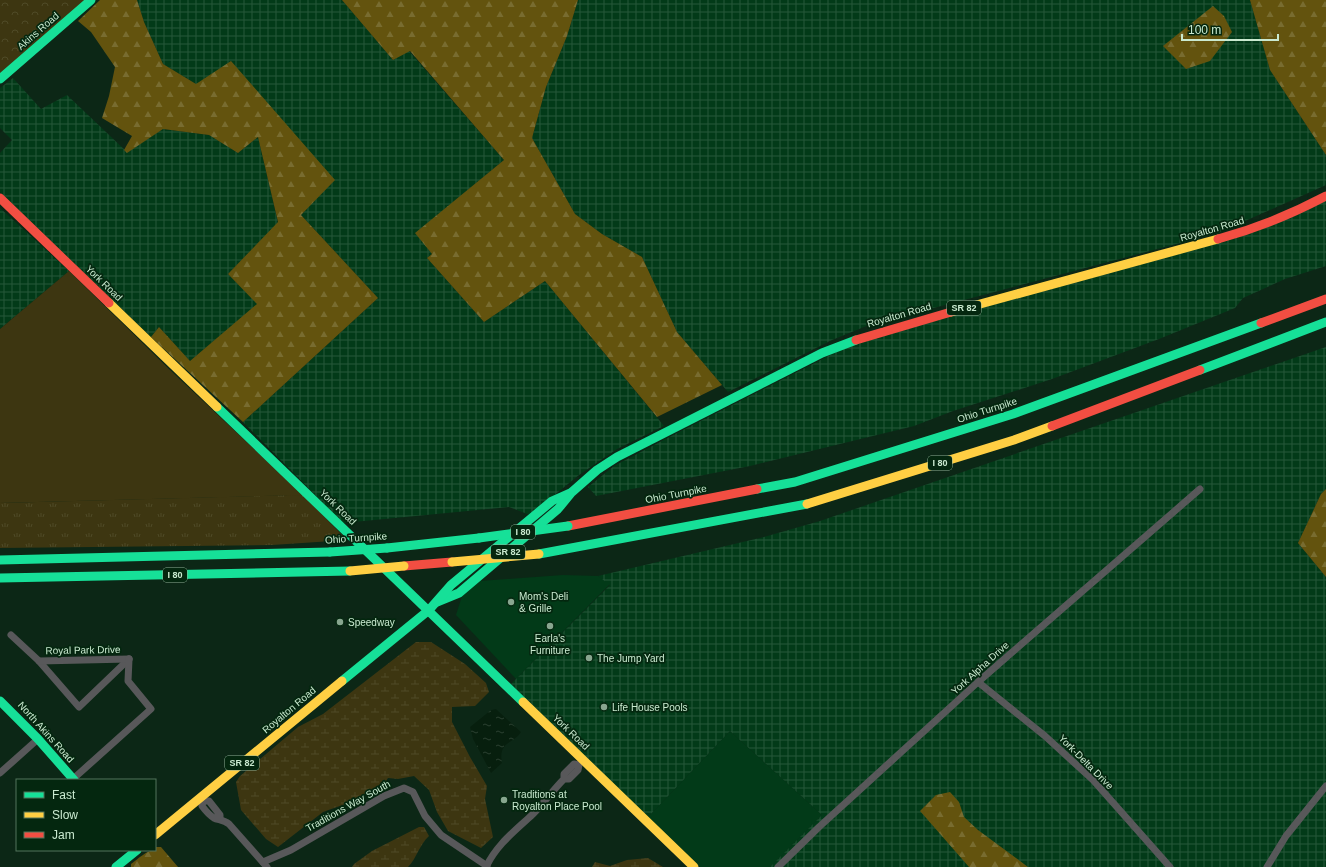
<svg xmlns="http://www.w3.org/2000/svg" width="1326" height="867" viewBox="0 0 1326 867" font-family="Arial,sans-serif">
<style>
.built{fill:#023a18}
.industrial{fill:url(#industrial-grid)}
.grass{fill:url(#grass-tufts)}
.forest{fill:url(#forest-firs)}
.wetland{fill:url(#wetland-marsh)}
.park{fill:url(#park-crowns)}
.pitch{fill:#3d3611}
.water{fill:url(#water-ripples)}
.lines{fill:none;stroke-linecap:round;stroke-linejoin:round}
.street{stroke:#58585a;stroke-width:7}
.fast{stroke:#16e098;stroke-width:9}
.slow{stroke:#ffcf43;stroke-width:9}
.jam{stroke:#f24e42;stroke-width:9}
.fast-bridge{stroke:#16e098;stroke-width:9}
.slow-bridge{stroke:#ffcf43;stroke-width:9}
.poi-dot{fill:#88a68f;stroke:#04270f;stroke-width:1.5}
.labels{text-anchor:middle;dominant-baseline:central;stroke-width:3.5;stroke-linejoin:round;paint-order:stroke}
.shield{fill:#04270f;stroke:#8fb096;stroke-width:1}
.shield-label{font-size:9px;font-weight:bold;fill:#caead0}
.street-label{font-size:10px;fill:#caead0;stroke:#04270f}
.poi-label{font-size:10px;fill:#caead0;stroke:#04270f;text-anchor:start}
</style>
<defs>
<pattern id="industrial-grid" width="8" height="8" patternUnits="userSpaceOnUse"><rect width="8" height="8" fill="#023a18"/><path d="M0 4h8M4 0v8" fill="none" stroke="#265739"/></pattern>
<pattern id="grass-tufts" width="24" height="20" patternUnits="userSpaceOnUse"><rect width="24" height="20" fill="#3d3611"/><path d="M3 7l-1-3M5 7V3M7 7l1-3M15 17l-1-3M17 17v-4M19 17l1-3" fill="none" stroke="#4f4a27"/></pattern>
<pattern id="forest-firs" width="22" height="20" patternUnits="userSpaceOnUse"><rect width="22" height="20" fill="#63530e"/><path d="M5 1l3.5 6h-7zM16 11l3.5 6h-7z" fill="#786c30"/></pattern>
<pattern id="wetland-marsh" width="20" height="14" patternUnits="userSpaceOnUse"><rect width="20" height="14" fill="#3d3611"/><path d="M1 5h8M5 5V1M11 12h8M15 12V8" fill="none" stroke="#4f4a27"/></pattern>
<pattern id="park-crowns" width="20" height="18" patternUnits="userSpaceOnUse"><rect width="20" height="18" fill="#3d3611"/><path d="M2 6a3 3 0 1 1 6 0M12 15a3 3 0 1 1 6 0" fill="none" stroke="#4f4a27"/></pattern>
<pattern id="water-ripples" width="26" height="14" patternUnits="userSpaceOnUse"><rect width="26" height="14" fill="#071f0e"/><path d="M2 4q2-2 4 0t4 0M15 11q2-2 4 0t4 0" fill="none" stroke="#2a4030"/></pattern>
</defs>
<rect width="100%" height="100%" fill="#0c2716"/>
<!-- built -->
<g class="built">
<polygon points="563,575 598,576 610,584 516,679 456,615 462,596 480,581"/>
<polygon points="730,731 822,815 770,867 700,867 648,817"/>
</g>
<!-- industrial -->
<g class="industrial">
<polygon points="137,0 342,0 393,60 409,51 504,160 416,233 432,254 427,258 484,322 545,281 664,426 617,449 579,475 530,515 509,507 343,523 243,422 378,298 301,215 334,180 196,84 163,64 144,22"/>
<polygon points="578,0 1250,0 1270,70 1326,155 1326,185 1218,233 869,325 832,340 728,392 677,332 642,257 602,234 575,214 532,138 546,87 567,36"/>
<polygon points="13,78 41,109 67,95 127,152 163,129 209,135 238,153 258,137 278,223 228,274 258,304 190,361 159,327 151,337 0,192 0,153 12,140 0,128 0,88"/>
<polygon points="1326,199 1326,266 1285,279 1243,298 1235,308 1159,339 1052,379 953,411 914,426 750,466 596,496 588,487 614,466 677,433 856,342 1152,261"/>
<polygon points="0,208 69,271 0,329"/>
<polygon points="1326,347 1326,489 1321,494 1298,543 1326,577 1326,867 770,867 822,815 730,731 648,817 511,684 610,585 598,576 764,537 820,521"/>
</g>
<!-- grass -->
<polygon class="grass" points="290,495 303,495 347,540 272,545 0,548 0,503"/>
<!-- forest -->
<g class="forest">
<polygon points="100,0 137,0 144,22 163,64 196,84 231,61 335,180 301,215 378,298 243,422 151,337 159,327 190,361 257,304 228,274 278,222 258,137 238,153 209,135 163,129 127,153 124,150 132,136 102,118 109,96 115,67 91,32 78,21"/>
<polygon points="342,0 578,0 567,36 546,87 532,138 575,214 602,234 642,257 677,332 722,385 657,417 545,281 484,322 427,258 432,254 415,233 504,160 410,51 393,60"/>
<polygon points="1250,0 1326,0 1326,155 1270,70"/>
<polygon points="1213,6 1224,16 1232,32 1210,61 1186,69 1163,46"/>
<polygon points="1326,489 1326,577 1298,543 1321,494"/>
<polygon points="950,792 959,802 964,817 978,830 1028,867 969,867 920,811 936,795"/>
<path d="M 155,847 L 161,847 L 178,867 L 131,867 L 131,864 C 138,859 147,850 155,850 Z"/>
</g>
<!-- wetland -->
<g class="wetland">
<polygon points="416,642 431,642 465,664 486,683 489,692 475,706 452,707 452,722 470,757 487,786 485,799 493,837 481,848 448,831 437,812 429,790 414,776 398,779 388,778 384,784 348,803 323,812 278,847 266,839 241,810 236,782 240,776 298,727 323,714"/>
<path d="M 419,827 L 424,827 L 429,836 C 419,845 417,858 408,867 L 352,867 L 354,864 L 372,851 Z"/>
<polygon points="648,858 663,867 592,867 595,862 610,866 627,860"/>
</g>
<!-- park -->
<polygon class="park" points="0,0 93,0 0,82"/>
<!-- pitch -->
<polygon class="pitch" points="69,271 169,369 303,495 0,503 0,329"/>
<!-- water -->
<path class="water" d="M 496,709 L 521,732 C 514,744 498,741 502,763 L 491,773 L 473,739 L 470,727 L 491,710 Z"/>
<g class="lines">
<!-- street -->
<g class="street">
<polyline points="11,635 39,661 79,707 129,659"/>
<polyline points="39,661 129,659"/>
<polyline points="978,682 1045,736 1093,780 1170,867"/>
<polyline points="0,773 38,739"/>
<polyline points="73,779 151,709 128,681 129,659"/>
<path d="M 220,819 L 220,815 L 209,801 L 203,801 L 202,806 C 205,810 209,815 214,818 C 218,820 224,820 229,824 L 267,867"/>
<polyline points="263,862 291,850 384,796 404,788 413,792 425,816 441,835 487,866"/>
<path d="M 486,867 C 497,844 515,831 533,814 C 544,803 553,790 564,779 L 569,779 L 578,770 L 579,765 L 574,764 L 564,774 L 564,779"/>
<polyline points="778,867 819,827 978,682 1200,489"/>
<polyline points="1267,867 1286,836 1326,786"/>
</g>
<!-- fast -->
<g class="fast">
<polyline points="0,79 91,0"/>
<polyline points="1200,370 1326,322"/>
<polyline points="217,407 523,702"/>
<polyline points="757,489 795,482 1013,414 1261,323"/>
<polyline points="387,548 479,538"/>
<polyline points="539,554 807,504"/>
<polyline points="0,560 330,552"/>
<polyline points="0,578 350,571"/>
<polyline points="437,602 459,593 558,509 572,492 597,470 617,457 822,353 856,340"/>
<polyline points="342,681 429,610 451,585 552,501 570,493"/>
<polyline points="0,701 38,739 74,780"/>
<polyline points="116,867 137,850"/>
</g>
<!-- slow -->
<g class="slow">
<polyline points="109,303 217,407"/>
<polyline points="951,312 1218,239"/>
<polyline points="807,504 1014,440 1052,426"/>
<polyline points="523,702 694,867"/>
<polyline points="155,835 342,681"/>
</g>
<!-- jam -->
<g class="jam">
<polyline points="0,198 109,303"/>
<path d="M 1218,239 C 1255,229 1292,214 1326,196"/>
<polyline points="1261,323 1326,299"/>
<polyline points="856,340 951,312"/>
<polyline points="1052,426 1200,370"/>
<polyline points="568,526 757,489"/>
<polyline points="404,566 452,562"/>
</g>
<!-- fast-bridge -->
<g class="fast-bridge">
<polyline points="479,538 568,526"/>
<polyline points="330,552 387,548"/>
</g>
<!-- slow-bridge -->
<g class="slow-bridge">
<polyline points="452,562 539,554"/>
<polyline points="350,571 404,566"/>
</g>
</g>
<!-- markers -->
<g class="poi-dot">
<circle cx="511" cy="602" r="4"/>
<circle cx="340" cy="622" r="4"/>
<circle cx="550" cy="626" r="4"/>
<circle cx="589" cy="658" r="4"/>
<circle cx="604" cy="707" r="4"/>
<circle cx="504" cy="800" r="4"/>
</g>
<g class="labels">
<!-- shield labels -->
<g class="shield">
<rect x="947" y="301" width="34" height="14" rx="3"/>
<rect x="928" y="456" width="24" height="14" rx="3"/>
<rect x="511" y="525" width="24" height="14" rx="3"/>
<rect x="491" y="545" width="34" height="14" rx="3"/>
<rect x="163" y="568" width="24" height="14" rx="3"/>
<rect x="225" y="756" width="34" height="14" rx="3"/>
</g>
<g class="shield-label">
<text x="964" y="308">SR 82</text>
<text x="940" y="463">I 80</text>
<text x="523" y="532">I 80</text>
<text x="508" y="552">SR 82</text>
<text x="175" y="575">I 80</text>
<text x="242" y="763">SR 82</text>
</g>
<!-- street labels -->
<g class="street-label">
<text transform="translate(38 31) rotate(-41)">Akins Road</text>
<text transform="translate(1212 229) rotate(-16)">Royalton Road</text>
<text transform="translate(104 283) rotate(44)">York Road</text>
<text transform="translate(899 315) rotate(-16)">Royalton Road</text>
<text transform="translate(987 410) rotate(-18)">Ohio Turnpike</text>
<text transform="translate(676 494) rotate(-11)">Ohio Turnpike</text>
<text transform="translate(338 507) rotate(44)">York Road</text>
<text transform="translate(356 538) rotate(-4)">Ohio Turnpike</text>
<text transform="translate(83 650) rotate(-1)">Royal Park Drive</text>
<text transform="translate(980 668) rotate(-42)">York Alpha Drive</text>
<text transform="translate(289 710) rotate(-40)">Royalton Road</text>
<text transform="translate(46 732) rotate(48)">North Akins Road</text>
<text transform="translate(571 732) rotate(44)">York Road</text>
<text transform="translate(1086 762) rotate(45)">York-Delta Drive</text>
<text transform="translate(348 806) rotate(-29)">Traditions Way South</text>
</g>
<!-- poi labels -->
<g class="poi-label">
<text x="519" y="596">Mom's Deli<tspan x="519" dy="12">&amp; Grille</tspan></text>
<text x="348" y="622">Speedway</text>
<text x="550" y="638" text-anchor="middle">Earla's<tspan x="550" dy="12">Furniture</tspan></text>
<text x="597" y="658">The Jump Yard</text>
<text x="612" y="707">Life House Pools</text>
<text x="512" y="794">Traditions at<tspan x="512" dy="12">Royalton Place Pool</tspan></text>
</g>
</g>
<!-- legend -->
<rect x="16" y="779" width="140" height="72" fill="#04270f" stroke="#53755c"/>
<rect x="24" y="792" width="20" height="6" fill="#16e098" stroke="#53755c"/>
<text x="52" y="799" font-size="12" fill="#caead0">Fast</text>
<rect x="24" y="812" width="20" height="6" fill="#ffcf43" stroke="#53755c"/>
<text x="52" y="819" font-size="12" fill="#caead0">Slow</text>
<rect x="24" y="832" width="20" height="6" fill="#f24e42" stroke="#53755c"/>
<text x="52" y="839" font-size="12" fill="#caead0">Jam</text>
<!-- scale -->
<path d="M1182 34v6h96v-6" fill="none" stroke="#caead0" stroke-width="2"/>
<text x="1188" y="34" font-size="12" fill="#caead0" stroke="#04270f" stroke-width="3" paint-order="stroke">100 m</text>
</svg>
